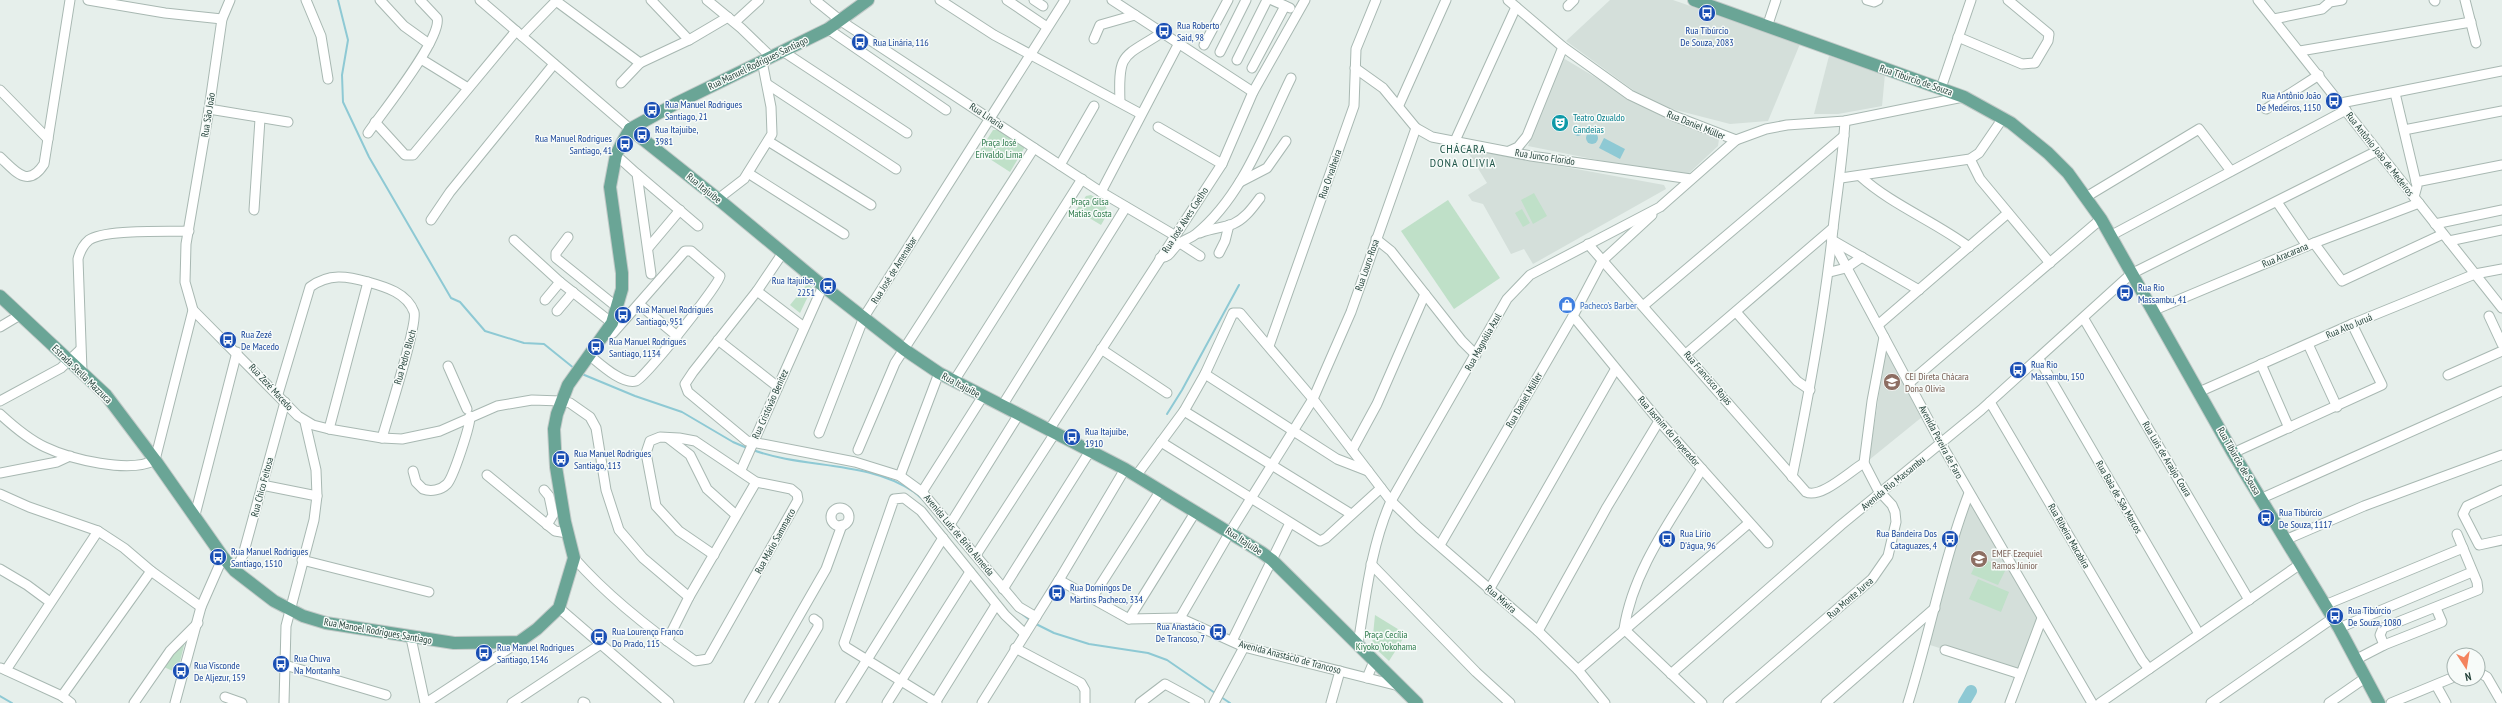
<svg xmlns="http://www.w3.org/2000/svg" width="2502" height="703" viewBox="0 0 2502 703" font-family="'PT Sans Narrow',sans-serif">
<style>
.built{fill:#d4dfda}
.green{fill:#bfe0c8}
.water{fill:#8ec9d4}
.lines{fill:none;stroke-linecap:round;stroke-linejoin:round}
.stream{stroke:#8ec9d4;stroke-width:2}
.river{stroke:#8ec9d4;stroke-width:12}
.minor-casing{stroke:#a8b8b2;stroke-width:11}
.major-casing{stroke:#c2cac8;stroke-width:14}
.minor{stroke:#fff;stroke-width:9}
.major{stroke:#6aa596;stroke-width:12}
.labels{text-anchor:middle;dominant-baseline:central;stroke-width:3;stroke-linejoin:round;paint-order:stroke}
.transit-label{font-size:10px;fill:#164399;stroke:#f7fbf9;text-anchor:start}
.street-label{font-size:10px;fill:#24423a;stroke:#f7fbf9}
.culture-label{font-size:10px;fill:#0d838f;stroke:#f7fbf9;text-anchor:start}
.park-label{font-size:10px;fill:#2d7a4b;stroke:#f7fbf9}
.shop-label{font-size:10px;fill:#366cbe;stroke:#f7fbf9;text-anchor:start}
.education-label{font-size:10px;fill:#785e54;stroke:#f7fbf9;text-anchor:start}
.quarter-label{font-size:12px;letter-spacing:1px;fill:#1f5548;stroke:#f7fbf9}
</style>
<rect width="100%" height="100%" fill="#e6efeb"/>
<!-- built -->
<g class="built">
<polygon points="1610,0 1673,0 1800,44 1768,121 1730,124 1668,108 1637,93 1566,41"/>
<polygon points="1829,56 1885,74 1882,106 1838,114 1814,114"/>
<polygon points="1563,58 1632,99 1715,136 1719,139 1718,146 1687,175 1647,170 1528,146"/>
<polygon points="1466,149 1664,185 1666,189 1533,264 1524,249 1511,254 1483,204 1472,201 1468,195 1487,183"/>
<polygon points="1886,348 1922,417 1869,460"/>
<polygon points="1968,496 2042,618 2020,674 1927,644"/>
</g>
<!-- green -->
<g class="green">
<polygon points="993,130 998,130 1025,147 1010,172 979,152"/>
<polygon points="1534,193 1547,216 1533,224 1521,200"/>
<path d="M 1091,195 C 1107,205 1112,208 1101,225 L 1076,210 L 1086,196 Z"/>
<polygon points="1448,200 1500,278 1454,309 1401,231"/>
<polygon points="1522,209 1530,223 1523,227 1515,213"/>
<polygon points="808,283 812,288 800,313 790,305"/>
<polygon points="1979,557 2006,569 1998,585 1971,574"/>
<polygon points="1978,579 2009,592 2001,612 1969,599"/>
<polygon points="1375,615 1406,634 1389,661 1372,645"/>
<polygon points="186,638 177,673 164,667"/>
</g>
<!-- water -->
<g class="water">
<circle cx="1578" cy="131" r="5"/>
<circle cx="1592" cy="138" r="6"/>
<polygon points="1604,138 1625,149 1620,159 1599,148"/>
</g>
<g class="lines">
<!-- stream -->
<g class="stream">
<polyline points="338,0 348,40 342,75 343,102 369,157 451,298 460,302 485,331 524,343 544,344 575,369"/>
<polyline points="582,374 635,396 682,412 733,442 747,448"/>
<polyline points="1167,414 1182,390 1239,285"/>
<path d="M 753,450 C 804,469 867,460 914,492 C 930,504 944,525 957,540"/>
<polyline points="1017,610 1031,621"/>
<polyline points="1034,623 1054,633 1089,644 1148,653 1167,660 1215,693"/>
<polyline points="0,696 12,703"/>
<polyline points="1221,697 1230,703"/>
</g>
<!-- river -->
<polyline class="river" points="1964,703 1971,691"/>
<defs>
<g id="minor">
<polyline points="88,0 165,13 222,19"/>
<polyline points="230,0 222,19 209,109 186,244 185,282 193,310 298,416 313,425 329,429 382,438 402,439 440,431 497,406 532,400 561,401 570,403 590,417 596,428 606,490 619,530 643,558 689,597"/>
<polyline points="306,0 321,36 328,79"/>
<polyline points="380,0 404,26 429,44"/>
<polyline points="480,0 630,129"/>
<polyline points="651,0 689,40"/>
<polyline points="707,0 741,28 770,56"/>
<polyline points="815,0 841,21 1101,192 1174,235"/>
<polyline points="940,0 994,35 1141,114"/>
<polyline points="1007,0 1047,27"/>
<polyline points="1034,0 1043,6"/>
<polyline points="1112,0 1253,92"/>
<polyline points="1272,0 1290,8"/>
<polyline points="1508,0 1563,47 1630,95 1674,116 1736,140 1766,129 1787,125 1845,121 1963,97"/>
<polyline points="1867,0 1874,2 1878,0"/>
<polyline points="2258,0 2502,308"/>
<polyline points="2434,0 2435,1"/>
<polyline points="2465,0 2476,43"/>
<polyline points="556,1 640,63"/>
<polyline points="1568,6 1574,0"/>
<polyline points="2274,19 2322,9 2330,2 2342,0"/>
<polyline points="735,22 759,0"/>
<polyline points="1767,27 1776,0"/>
<polyline points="828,29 946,110"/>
<polyline points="522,36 557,0"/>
<polyline points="1958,37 2022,64 2035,63 2048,41 2049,34 2008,0"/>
<polyline points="1094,39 1100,25 1135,15"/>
<polyline points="1204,45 1228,0"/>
<polyline points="2300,51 2471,22"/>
<polyline points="784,52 907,133"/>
<polyline points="1220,52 1246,0"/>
<polyline points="421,59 468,88"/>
<polyline points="1237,60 1267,0"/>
<polyline points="1252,68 1285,6"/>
<polyline points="1355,68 1383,88 1416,128 1432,137 1531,156 1691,179"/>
<polyline points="621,83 640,63 689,40 728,17"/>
<polyline points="767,84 896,169"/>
<polyline points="1941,88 1971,0"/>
<polyline points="0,90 48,139"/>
<polyline points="2395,93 2417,186 2414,197"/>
<path d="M 1120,102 C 1118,51 1123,58 1163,32"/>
<polyline points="2341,103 2502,71"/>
<polyline points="1399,105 1446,0"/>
<polyline points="209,109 288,122"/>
<polyline points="2266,109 2319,75"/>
<polyline points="375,122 405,155 413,155 516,31"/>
<polyline points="1158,127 1222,164"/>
<polyline points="2404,130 2502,111"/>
<path d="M 368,133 C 381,114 443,37 437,18 L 420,0"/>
<polyline points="768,141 871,205"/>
<polyline points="1454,143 1516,7"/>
<polyline points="1509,151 1518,147 1527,136 1563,47"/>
<polyline points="616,155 637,174 651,274"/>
<path d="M 0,157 C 15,171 28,189 44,164 L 70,0"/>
<polyline points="1970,159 1980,179 2050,263"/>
<polyline points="1060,165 1094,106"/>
<polyline points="748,173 844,234"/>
<polyline points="637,174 698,226"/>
<path d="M 1860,176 C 1892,205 1934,221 1969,247"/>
<polyline points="1841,178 1970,159 1979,153 2003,118"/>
<polyline points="1240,182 1267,168 1286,141"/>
<polyline points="2416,182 2502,165"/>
<polyline points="1101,192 1179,43"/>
<polyline points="2086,197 2199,129 2231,171"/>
<polyline points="718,199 744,179 772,134 771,107 762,61"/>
<polyline points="2277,202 2307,246"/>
<polyline points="254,210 260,119"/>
<polyline points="431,220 450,192 554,64"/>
<polyline points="2435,224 2502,210"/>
<path d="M 1200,233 C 1211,228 1223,228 1233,224 C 1245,219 1253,207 1260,198"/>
<polyline points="2110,236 2346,110"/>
<polyline points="568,237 556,253 556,258 618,308"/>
<polyline points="1376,239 1391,251 1462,341 1476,355"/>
<polyline points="514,240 560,282 612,323"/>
<polyline points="1832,240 1943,447 2092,703"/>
<polyline points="1832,240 1919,290"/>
<polyline points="2449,241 2502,230"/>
<polyline points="1180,243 1200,256"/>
<polyline points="2314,243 2342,281 2443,234"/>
<path d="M 1588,244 L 1806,492 C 1821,499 1850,471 1864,463"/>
<polyline points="648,248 680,210"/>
<polyline points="1219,253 1225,241 1229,225"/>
<polyline points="782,254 757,291 693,372 685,384 688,392 747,441 855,462 900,476 922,492 1019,607 1036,617"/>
<path d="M 1160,258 C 1172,257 1171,248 1180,243 C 1186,239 1191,238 1196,234 C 1243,196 1265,131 1291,78"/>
<polyline points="1830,272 1846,268 1862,257"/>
<polyline points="757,291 804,327"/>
<polyline points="545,300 560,282"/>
<polyline points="640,305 677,336"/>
<polyline points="1643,306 1844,136"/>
<polyline points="557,311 573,292"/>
<polyline points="2152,311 2314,243 2419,203"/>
<polyline points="1736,312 1797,381 1810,390"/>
<polyline points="1573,316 1659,421 1768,543"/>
<polyline points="2489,316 2502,344"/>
<polyline points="2084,319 2249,600"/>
<polyline points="1878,325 2008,213"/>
<polyline points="0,327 20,315"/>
<polyline points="718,340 778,387"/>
<polyline points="2308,344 2337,407"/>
<polyline points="1269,346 1354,106 1356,49 1376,0"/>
<polyline points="1101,349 1167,393"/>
<polyline points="1686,354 1833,228"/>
<path d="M 589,355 C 599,363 622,385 636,381 C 644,379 719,285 720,276 L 691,251 L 685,251 L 613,333 L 608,330"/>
<polyline points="2039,359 2199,634"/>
<polyline points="2261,364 2289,428"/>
<polyline points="448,366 467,409"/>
<path d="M 82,371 L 78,259 C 80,251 83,245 89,240 C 105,229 167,232 189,231"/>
<polyline points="1205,374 1337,459 1368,471"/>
<polyline points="2448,375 2502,351"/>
<polyline points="954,381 1082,179"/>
<polyline points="1909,383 2101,219"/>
<polyline points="2199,392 2352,324 2475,274 2502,269"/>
<path d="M 278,394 L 310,287 C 329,273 347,276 368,282 C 386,287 407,293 414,312 C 418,324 387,420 382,438"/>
<polyline points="0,401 61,368 80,350"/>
<polyline points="1990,402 2142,660 2149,669"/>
<polyline points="1002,406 1126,207"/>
<polyline points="1184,411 1351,514"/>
<path d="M 0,414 C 13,426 28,439 45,447 C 70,459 130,474 155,460 L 193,310"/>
<polyline points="329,429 368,282"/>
<polyline points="1049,430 1222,164 1253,92 1305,0"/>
<polyline points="819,433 864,317 1065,0"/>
<polyline points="668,438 690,455 707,489 736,515"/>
<polyline points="1161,442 1320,541 1326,538 1381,488"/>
<polyline points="858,450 895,363 1034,148"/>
<polyline points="1352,450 1377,404 1425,294"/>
<polyline points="2233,453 2382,385 2352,324"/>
<polyline points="741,470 823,286"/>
<path d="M 413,471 L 416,482 L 423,489 C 431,492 441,490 447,484 C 453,478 471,424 470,416"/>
<polyline points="0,473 57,462 70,456"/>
<polyline points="487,475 555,531 567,533"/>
<polyline points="900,476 939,373"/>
<polyline points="1136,476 1184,411 1205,374 1233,313 1240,313 1313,399 1391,501 1419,528 1538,631 1578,670 1605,703"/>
<path d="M 1792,477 C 1809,395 1824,313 1833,229 C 1837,193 1843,157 1845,121"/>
<polyline points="262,485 317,496"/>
<polyline points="544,490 549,496 553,515 547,525"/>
<polyline points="2502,490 2467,506 2463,514 2479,545 2502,540"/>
<polyline points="922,492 983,396"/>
<polyline points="0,494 29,507 98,531 124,548 151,571 201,607"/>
<polyline points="2260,499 2502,391"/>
<circle cx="840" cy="517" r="9"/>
<polyline points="195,515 237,352"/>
<polyline points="951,523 1019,414"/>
<polyline points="2285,540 2364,506 2502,455"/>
<polyline points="1440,545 1573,316 1602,261 1652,215"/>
<polyline points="976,555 1055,433"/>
<path d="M 574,558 C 609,598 652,631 695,661 L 708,659 L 798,500 L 797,494 L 791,489 L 756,482 L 695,441 L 679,438 L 660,437 L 650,441 L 646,453 L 656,506 L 679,531 L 714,555"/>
<polyline points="302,560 429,592"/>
<polyline points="1371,564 1476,672 1510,703"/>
<polyline points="0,569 27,585 50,602"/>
<polyline points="235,571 243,555 285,402"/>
<polyline points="1059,580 1129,619 1180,618 1244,647 1399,686"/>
<polyline points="1003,589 1090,451"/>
<polyline points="1489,590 1615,370"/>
<polyline points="1092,598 1161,490"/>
<polyline points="2325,605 2463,548"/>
<polyline points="559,608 669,703"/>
<polyline points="1180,618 1230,532 1313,399 1351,312 1416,128"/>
<polyline points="1129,619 1196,511"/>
<polyline points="2339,628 2472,572"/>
<path d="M 1624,629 C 1633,570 1672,519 1702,469"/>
<polyline points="1624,629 1702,703"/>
<polyline points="1538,631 1607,507 1659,421"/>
<polyline points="411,638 425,703"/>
<polyline points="667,641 689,597 756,482"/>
<polyline points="1232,641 1290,523"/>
<path d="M 1358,644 C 1366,595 1371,546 1391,501 L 1507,299 L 1530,275 L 1660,207 L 1736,140"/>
<polyline points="2384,645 2380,635 2383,628 2478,590 2477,582 2457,534"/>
<polyline points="1015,648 1081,683 1085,690 1085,703"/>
<polyline points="1945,650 2020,674"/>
<polyline points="2355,660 2384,645 2442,622 2436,608"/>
<polyline points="285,665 386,695"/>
<polyline points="1,668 62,696 71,703"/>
<polyline points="6,670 98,531"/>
<polyline points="1578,670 1749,523"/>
<polyline points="2478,672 2487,677 2502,703"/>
<polyline points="1671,674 1841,525 1981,410 2131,274 2377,151"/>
<polyline points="1367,678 1374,661"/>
<polyline points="2436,685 2446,703"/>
<polyline points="62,696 151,571"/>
<polyline points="225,697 242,703"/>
<polyline points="583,702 585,703"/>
<polyline points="134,703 170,651 198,623"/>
<polyline points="175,703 201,607 223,557"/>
<polyline points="284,703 286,626 314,520 317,496 316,470 305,422"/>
<polyline points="426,703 519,642"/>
<polyline points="512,703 601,644"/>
<polyline points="749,703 826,569 842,525"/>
<polyline points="773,703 818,627 818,622 814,619"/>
<polyline points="840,703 943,538"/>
<polyline points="887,703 970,572"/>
<polyline points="935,703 996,605"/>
<polyline points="937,703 846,647 844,643 894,499 904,498 921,511 1005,615 1025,634"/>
<polyline points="982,703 1059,580 1125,469"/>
<polyline points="1140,703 1165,684 1200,703"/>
<polyline points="1214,703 1244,647"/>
<polyline points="1331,703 1340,671"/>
<polyline points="1728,703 1872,579 1888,556 1896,522 1895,512 1892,505 1878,490 1864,463 1872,401 1884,337"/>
<polyline points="1826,703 1935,608"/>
<path d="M 1908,703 C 1930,633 1943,561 1969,493"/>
<polyline points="2010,703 2042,618"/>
<polyline points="2100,703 2299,565"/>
<polyline points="2211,703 2333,618"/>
<polyline points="2329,703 2365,678"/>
<polyline points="2391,703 2454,677"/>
</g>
<g id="major">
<polyline points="1694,0 1964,97 2011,123 2048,153 2068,173 2101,219 2233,453 2339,628 2379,703"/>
<polyline points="630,129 718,199 823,286 905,350 939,373 1125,469 1261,552 1272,560 1417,703"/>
<polyline points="0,296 106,395 155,460 223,557 235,571 274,601 303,616 326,623 454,643 519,642 537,629 559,608 574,558 565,522 556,467 554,429 557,414 568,385 612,323 622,289 622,273 610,187 616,155 622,143 630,129 675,104 828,29 868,0"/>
</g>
</defs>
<!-- minor casing -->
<use href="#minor" class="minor-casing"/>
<!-- major casing -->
<use href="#major" class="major-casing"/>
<!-- minor -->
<use href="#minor" class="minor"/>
<!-- major -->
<use href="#major" class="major"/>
</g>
<!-- icons -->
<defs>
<symbol id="bus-disc" viewBox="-11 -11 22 22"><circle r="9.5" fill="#1a4fb4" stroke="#f7fbf9"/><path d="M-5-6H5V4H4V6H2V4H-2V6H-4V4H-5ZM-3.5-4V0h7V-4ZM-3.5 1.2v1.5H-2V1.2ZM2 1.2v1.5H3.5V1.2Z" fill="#fff"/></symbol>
<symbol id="theatre-disc" viewBox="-11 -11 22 22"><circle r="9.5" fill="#0f9aa8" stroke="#f7fbf9"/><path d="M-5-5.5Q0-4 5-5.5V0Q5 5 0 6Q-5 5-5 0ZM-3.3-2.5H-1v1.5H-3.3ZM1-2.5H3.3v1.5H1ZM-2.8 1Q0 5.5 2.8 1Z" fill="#fff"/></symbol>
<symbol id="shop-disc" viewBox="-11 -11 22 22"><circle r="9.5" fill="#3f7fe0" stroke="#f7fbf9"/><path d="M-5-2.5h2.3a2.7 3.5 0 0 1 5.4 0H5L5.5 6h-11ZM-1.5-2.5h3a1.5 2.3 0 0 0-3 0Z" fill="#fff"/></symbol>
<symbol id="school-disc" viewBox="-11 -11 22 22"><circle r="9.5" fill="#8d6e63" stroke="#f7fbf9"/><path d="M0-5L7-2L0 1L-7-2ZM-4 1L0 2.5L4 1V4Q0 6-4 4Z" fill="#fff"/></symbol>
</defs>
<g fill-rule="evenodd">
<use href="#bus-disc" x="1697" y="3" width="20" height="20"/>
<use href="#bus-disc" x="1154" y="21" width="20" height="20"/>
<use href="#bus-disc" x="850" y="32" width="20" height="20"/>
<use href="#bus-disc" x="2324" y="91" width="20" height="20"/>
<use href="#bus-disc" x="642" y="100" width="20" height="20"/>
<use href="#theatre-disc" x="1550" y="113" width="20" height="20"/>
<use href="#bus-disc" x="632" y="125" width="20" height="20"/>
<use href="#bus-disc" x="615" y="134" width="20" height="20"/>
<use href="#bus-disc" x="818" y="276" width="20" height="20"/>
<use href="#bus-disc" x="2115" y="283" width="20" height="20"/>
<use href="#shop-disc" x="1557" y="295" width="20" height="20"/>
<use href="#bus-disc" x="613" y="305" width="20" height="20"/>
<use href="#bus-disc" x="218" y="330" width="20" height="20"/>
<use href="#bus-disc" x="586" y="337" width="20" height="20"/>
<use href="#bus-disc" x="2008" y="360" width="20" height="20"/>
<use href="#school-disc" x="1882" y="372" width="20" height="20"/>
<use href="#bus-disc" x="1062" y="427" width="20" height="20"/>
<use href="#bus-disc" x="551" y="449" width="20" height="20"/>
<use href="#bus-disc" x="2256" y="508" width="20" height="20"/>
<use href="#bus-disc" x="1657" y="529" width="20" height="20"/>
<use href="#bus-disc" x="1940" y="529" width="20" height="20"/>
<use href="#bus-disc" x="208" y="547" width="20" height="20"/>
<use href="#school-disc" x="1969" y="549" width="20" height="20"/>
<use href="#bus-disc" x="1047" y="583" width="20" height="20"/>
<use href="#bus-disc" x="2325" y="606" width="20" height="20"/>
<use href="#bus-disc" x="1208" y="622" width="20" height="20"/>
<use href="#bus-disc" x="589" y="627" width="20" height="20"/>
<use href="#bus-disc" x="474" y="643" width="20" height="20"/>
<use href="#bus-disc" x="271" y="654" width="20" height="20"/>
<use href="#bus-disc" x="171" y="661" width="20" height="20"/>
</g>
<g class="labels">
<!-- transit labels -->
<g class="transit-label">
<text x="1177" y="25">Rua Roberto<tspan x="1177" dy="12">Said, 98</tspan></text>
<text x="1707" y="30" text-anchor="middle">Rua Tibúrcio<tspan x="1707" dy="12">De Souza, 2083</tspan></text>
<text x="873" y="42">Rua Linária, 116</text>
<text x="2321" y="95" text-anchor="end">Rua Antônio João<tspan x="2321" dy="12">De Medeiros, 1150</tspan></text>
<text x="665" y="104">Rua Manuel Rodrigues<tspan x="665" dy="12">Santiago, 21</tspan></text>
<text x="655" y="129">Rua Itajuibe,<tspan x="655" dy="12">3981</tspan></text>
<text x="612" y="138" text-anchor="end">Rua Manuel Rodrigues<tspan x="612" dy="12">Santiago, 41</tspan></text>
<text x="815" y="280" text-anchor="end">Rua Itajuibe,<tspan x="815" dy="12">2251</tspan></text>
<text x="2138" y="287">Rua Rio<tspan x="2138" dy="12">Massambu, 41</tspan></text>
<text x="636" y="309">Rua Manuel Rodrigues<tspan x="636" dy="12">Santiago, 951</tspan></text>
<text x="241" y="334">Rua Zezé<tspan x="241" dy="12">De Macedo</tspan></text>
<text x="609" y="341">Rua Manuel Rodrigues<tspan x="609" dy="12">Santiago, 1134</tspan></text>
<text x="2031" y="364">Rua Rio<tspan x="2031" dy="12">Massambu, 150</tspan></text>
<text x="1085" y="431">Rua Itajuibe,<tspan x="1085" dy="12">1910</tspan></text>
<text x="574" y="453">Rua Manuel Rodrigues<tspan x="574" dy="12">Santiago, 113</tspan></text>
<text x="2279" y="512">Rua Tibúrcio<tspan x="2279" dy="12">De Souza, 1117</tspan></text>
<text x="1680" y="533">Rua Lírio<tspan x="1680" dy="12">D'água, 96</tspan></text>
<text x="1937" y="533" text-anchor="end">Rua Bandeira Dos<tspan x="1937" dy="12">Cataguazes, 4</tspan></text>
<text x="231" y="551">Rua Manuel Rodrigues<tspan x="231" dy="12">Santiago, 1510</tspan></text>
<text x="1070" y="587">Rua Domingos De<tspan x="1070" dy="12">Martins Pacheco, 334</tspan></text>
<text x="2348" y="610">Rua Tibúrcio<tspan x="2348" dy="12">De Souza, 1080</tspan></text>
<text x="1205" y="626" text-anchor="end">Rua Anastácio<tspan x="1205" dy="12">De Trancoso, 7</tspan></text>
<text x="612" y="631">Rua Lourenço Franco<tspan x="612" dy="12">Do Prado, 115</tspan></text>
<text x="497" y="647">Rua Manuel Rodrigues<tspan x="497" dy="12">Santiago, 1546</tspan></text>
<text x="294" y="658">Rua Chuva<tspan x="294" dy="12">Na Montanha</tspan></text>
<text x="194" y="665">Rua Visconde<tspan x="194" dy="12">De Aljezur, 159</tspan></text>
</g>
<!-- street labels -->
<g class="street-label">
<text transform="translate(758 63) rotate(-26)">Rua Manuel Rodrigues Santiago</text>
<text transform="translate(1916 80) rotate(19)">Rua Tibúrcio de Souza</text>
<text transform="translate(208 115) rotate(-81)">Rua São João</text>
<text transform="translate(987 116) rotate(33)">Rua Linaria</text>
<text transform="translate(1696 125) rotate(22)">Rua Daniel Müller</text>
<text transform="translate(2380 154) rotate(52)">Rua Antônio João de Medeiros</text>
<text transform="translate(1545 157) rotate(9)">Rua Junco Florido</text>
<text transform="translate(1330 174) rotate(-71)">Rua Orvalheira</text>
<text transform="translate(704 188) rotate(39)">Rua Itajuíbe</text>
<text transform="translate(1185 220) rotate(-57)">Rua José Alves Coelho</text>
<text transform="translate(2285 255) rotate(-23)">Rua Aracarana</text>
<text transform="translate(1367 265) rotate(-71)">Rua Louro-Rosa</text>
<text transform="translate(894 270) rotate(-58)">Rua José de Amenabar</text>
<text transform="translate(2349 326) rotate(-23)">Rua Alto Juruá</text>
<text transform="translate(1483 342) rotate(-61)">Rua Magnólia Azul</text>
<text transform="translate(405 357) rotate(-74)">Rua Pedro Bloch</text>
<text transform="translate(82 374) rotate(44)">Estrada Stella Mazzuca</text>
<text transform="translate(1708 378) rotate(49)">Rua Francisco Rojas</text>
<text transform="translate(961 385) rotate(28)">Rua Itajuíbe</text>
<text transform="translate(271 387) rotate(47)">Rua Zezé Macedo</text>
<text transform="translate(1524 400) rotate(-60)">Rua Daniel Müller</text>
<text transform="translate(770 404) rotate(-66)">Rua Cristóvão Benitez</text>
<text transform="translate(1669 431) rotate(49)">Rua Jasmim do Imperador</text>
<text transform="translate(1941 442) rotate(62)">Avenida Pereira de Faro</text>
<text transform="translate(2167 459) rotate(59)">Rua Luis de Araújo Coura</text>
<text transform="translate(2239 461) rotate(60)">Rua Tibúrcio de Sousa</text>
<text transform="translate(1893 483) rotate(-39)">Avenida Rio Massambu</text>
<text transform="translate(262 487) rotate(-75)">Rua Chico Feitosa</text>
<text transform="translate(2119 497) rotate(60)">Rua Baia de São Marcos</text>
<text transform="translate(959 535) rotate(50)">Avenida Luís de Brito Almeida</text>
<text transform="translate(2069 536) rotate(60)">Rua Ribeira Macabira</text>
<text transform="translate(775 541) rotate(-61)">Rua Mário Sammarco</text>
<text transform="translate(1244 541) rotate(33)">Rua Itajuíbe</text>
<text transform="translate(1850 598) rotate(-41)">Rua Monte Jurea</text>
<text transform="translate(1501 599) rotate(41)">Rua Mixira</text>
<text transform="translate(378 631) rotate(10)">Rua Manoel Rodrigues Santiago</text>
<text transform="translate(1290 657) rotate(15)">Avenida Anastácio de Trancoso</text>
</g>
<!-- culture labels -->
<g class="culture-label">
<text x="1573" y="117">Teatro Ozualdo<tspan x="1573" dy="12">Candeias</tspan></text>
</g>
<!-- park labels -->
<g class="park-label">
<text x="999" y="142">Praça José<tspan x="999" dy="12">Erivaldo Lima</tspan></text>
<text x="1090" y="201">Praça Gilsa<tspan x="1090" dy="12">Matias Costa</tspan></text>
<text x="1386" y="634">Praça Cecília<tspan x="1386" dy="12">Kiyoko Yokohama</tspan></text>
</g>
<!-- shop labels -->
<g class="shop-label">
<text x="1580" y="305">Pacheco’s Barber</text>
</g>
<!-- education labels -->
<g class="education-label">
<text x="1905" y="376">CEI Direta Chácara<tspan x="1905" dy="12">Dona Olivia</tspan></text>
<text x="1992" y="553">EMEF Ezequiel<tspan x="1992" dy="12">Ramos Júnior</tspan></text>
</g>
<!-- quarter labels -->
<g class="quarter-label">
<text x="1463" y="148">CHÁCARA<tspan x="1463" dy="14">DONA OLIVIA</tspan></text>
</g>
</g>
<!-- north arrow -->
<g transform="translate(2466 667) rotate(168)"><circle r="19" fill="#f7fbf9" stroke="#a3b1ad"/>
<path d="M0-3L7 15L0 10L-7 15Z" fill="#f4845f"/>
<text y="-6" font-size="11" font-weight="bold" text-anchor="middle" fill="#24423a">N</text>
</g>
</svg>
